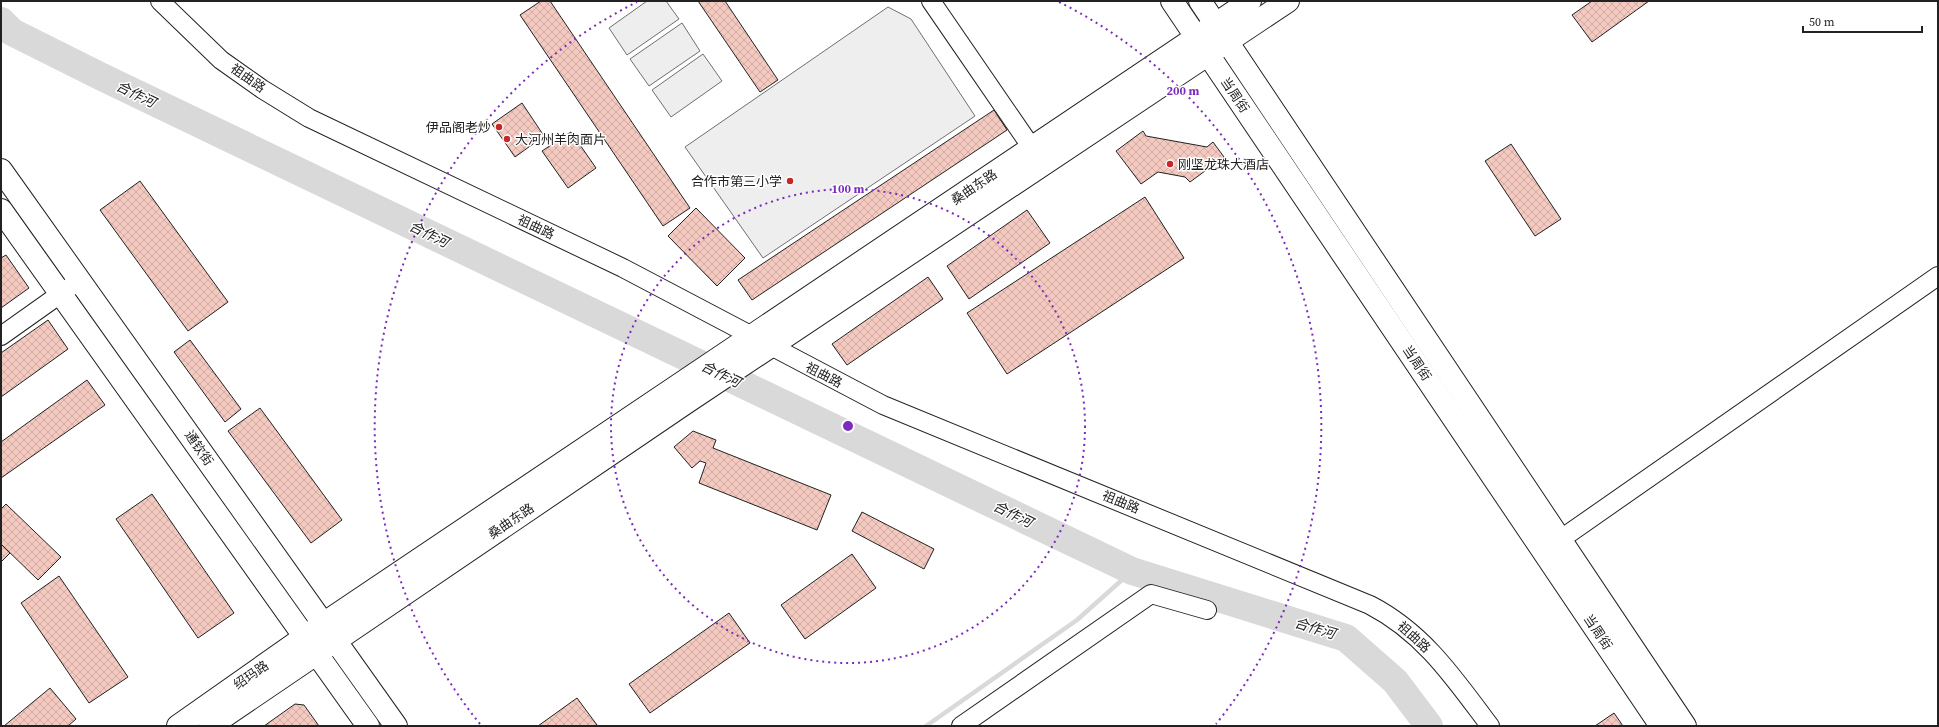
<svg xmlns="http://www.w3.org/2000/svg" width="1939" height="727" viewBox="0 0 1939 727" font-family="'Source Serif 4','Noto Sans SC',serif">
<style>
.pitch{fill:#eee;stroke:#6f6f6f}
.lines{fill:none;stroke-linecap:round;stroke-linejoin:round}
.stream{stroke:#d9d9d9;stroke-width:4.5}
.river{stroke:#d9d9d9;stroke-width:28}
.building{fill:url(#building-cross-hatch);stroke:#222}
.minor-casing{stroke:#222;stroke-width:20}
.major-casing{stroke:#222;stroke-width:24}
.minor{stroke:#fff;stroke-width:18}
.major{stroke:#fff;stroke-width:22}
.ring{fill:none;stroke:#7b2cbf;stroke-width:2;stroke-dasharray:2 4}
.poi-dot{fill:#c62828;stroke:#fff;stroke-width:1.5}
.labels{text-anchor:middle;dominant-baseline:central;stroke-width:3;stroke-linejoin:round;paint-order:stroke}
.street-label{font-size:13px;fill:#222;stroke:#fff}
.poi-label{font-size:13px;fill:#222;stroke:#fff;text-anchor:end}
.water-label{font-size:14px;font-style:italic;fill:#222;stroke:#fff}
.centre{fill:#7b2cbf;stroke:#fff;stroke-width:2}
.ring-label{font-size:12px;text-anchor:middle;font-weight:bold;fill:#7b2cbf;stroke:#fff;stroke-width:3;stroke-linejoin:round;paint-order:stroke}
</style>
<defs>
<pattern id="building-cross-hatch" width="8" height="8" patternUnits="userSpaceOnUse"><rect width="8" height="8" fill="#f3c9c0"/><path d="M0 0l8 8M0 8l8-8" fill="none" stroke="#d0aca5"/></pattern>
</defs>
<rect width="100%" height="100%" fill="#fff"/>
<!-- pitch -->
<g class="pitch">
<polygon points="647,1 666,1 679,19 627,55 609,28"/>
<polygon points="888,7 911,19 975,116 763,258 685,147"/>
<polygon points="682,23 700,51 649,86 630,59"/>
<polygon points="703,54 722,81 671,117 652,90"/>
</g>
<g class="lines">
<!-- stream -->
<polyline class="stream" points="926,726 1077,620 1132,571"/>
<!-- river -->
<polyline class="river" points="1,21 12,32 102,77 1132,571 1346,638 1395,681 1429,726"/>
</g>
<!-- building -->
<g class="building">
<polygon points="541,1 550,1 690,208 663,226 520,15"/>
<polygon points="698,1 725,1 778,80 760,92"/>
<polygon points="1592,1 1649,1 1592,42 1572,15"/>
<polygon points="522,103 544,136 515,157 492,124"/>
<polygon points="994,110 1007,130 752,300 738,280"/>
<polygon points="1143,131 1146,136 1207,147 1213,142 1224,157 1190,182 1185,177 1158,172 1141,184 1116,151"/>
<polygon points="571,132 596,168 568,188 542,151"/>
<polygon points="1511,144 1561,219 1535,236 1485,161"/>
<polygon points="140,181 228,302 188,331 100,210"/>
<polygon points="1145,197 1184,258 1007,374 967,313"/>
<polygon points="696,208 745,258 717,286 668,236"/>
<polygon points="1027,210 1050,243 969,299 947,266"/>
<polygon points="6,255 29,288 1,308 1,258"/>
<polygon points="928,277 943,299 847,365 832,344"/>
<polygon points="48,320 68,349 1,397 1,353"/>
<polygon points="190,340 241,409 225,422 174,352"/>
<polygon points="87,380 105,405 1,478 1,442"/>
<polygon points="260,408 342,520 311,543 228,431"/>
<polygon points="693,431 716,440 713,448 831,495 817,530 699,483 706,463 700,461 692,468 674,447"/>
<polygon points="152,494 234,613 198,638 116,519"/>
<polygon points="6,504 61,557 38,580 1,544 1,509"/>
<polygon points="862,512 934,549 924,569 852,531"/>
<polygon points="1,544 10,553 1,562"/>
<polygon points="852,554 876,588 805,639 781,605"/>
<polygon points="59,576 128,677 89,703 21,603"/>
<polygon points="729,613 750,643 650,713 629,684"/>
<polygon points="50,688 76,719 68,726 4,726"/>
<polygon points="577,698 597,725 595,726 538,726"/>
<polygon points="295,704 304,705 319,726 264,726"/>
<polygon points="1614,713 1623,726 1595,726"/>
</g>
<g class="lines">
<defs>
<g id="minor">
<path d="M 160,1 L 221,60 L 262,89 L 309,118 L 623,268 L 883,405 L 1370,605 C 1424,633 1454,678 1490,726"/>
<polyline points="931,1 1032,148"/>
<polyline points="1,336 80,280"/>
<polyline points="1561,539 1938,276"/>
<polyline points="961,726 1151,594 1207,610"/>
</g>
<g id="major">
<polyline points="1172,1 1661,726"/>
<polyline points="1200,1 1685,726"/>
<polyline points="1,170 396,726"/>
<polyline points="1,210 368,726"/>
<polyline points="178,726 323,624 1250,1"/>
<polyline points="210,726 687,402 1288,1"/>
</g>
</defs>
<!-- minor casing -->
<use href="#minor" class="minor-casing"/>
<!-- major casing -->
<use href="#major" class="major-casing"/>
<!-- minor -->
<use href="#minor" class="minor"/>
<!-- major -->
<use href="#major" class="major"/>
</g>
<!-- distance rings -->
<g class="ring">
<circle cx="848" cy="426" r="237"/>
<path d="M480 724A474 474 0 0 1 637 2M1059 2A474 474 0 0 1 1216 724"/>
</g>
<!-- markers -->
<g class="poi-dot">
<circle cx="499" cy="127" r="4"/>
<circle cx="507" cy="139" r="4"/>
<circle cx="1170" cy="164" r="4"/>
<circle cx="790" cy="181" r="4"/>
</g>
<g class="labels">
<!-- street labels -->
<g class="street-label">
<text transform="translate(248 78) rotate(35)">祖曲路</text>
<text transform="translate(1235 95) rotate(56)">当周街</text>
<text transform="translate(974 187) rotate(-34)">桑曲东路</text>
<text transform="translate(536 227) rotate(25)">祖曲路</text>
<text transform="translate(1417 363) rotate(56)">当周街</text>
<text transform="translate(824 375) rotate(27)">祖曲路</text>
<text transform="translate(199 448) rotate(55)">通钦街</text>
<text transform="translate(1121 502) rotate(22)">祖曲路</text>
<text transform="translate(511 521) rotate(-34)">桑曲东路</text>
<text transform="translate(1598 632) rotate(56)">当周街</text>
<text transform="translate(1414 637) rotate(42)">祖曲路</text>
<text transform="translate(251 675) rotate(-35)">绍玛路</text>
</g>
<!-- poi labels -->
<g class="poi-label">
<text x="491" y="127">伊品阁老炒</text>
<text x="515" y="139" text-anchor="start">大河州羊肉面片</text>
<text x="1178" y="164" text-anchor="start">刚坚龙珠大酒店</text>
<text x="782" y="181">合作市第三小学</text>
</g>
<!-- water labels -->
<g class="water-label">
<text transform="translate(136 94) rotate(26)">合作河</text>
<text transform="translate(429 234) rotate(26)">合作河</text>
<text transform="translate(721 374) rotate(26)">合作河</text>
<text transform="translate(1013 514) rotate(26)">合作河</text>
<text transform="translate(1315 628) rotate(17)">合作河</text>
</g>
</g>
<circle cx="848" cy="426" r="6" class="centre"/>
<g class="ring-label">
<text x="1183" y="95">200 m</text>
<text x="848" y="193">100 m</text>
</g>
<!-- border -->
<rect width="1939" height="727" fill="none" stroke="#222222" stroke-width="4"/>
<!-- scale -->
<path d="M1803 26v6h119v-6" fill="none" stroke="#222222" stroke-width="2"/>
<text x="1809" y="26" font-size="12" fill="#222222" stroke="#ffffff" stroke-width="3" paint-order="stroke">50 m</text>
</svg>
